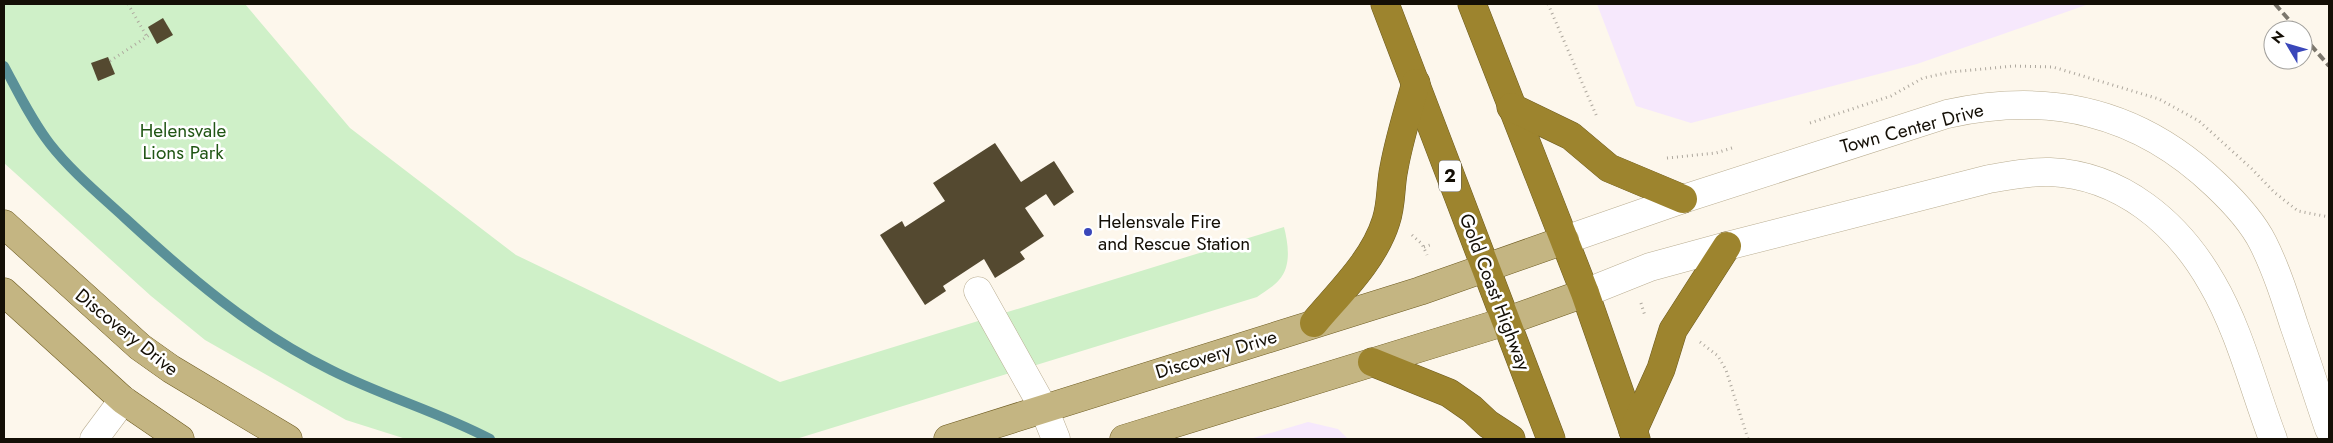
<svg xmlns="http://www.w3.org/2000/svg" width="2333" height="443" viewBox="0 0 2333 443" font-family="Jost,sans-serif">
<style>
.commercial{fill:#f6e8fc}
.green{fill:#cff0c8}
.lines{fill:none;stroke-linecap:round;stroke-linejoin:round}
.stream{stroke:#5a9098;stroke-width:10}
.building{fill:#544930}
.minor-casing{stroke:#baae92;stroke-width:29}
.major-casing{stroke:#6d5b20;stroke-width:29}
.highway-casing{stroke:#6d5b20;stroke-width:29}
.path{stroke:#aea89e;stroke-width:3;stroke-dasharray:1 4;stroke-linecap:butt}
.minor{stroke:#fff;stroke-width:28}
.major{stroke:#c4b582;stroke-width:28}
.highway{stroke:#9d842e;stroke-width:28}
.rail{stroke:#7c776d;stroke-width:4;stroke-dasharray:8 4;stroke-linecap:butt}
.poi-dot{fill:#3a47ba;stroke:#fff;stroke-width:2}
.labels{text-anchor:middle;dominant-baseline:central;stroke-width:5;stroke-linejoin:round;paint-order:stroke}
.shield{fill:#fff;stroke:#5a5751;stroke-width:1}
.shield-label{font-size:18px;font-weight:bold;fill:#140f06}
.street-label{font-size:19px;fill:#140f06;stroke:#fff}
.park-label{font-size:19px;fill:#215615;stroke:#fff}
.poi-label{font-size:19px;fill:#140f06;stroke:#fff;text-anchor:start}
</style>
<rect width="100%" height="100%" fill="#fdf7ec"/>
<!-- commercial -->
<g class="commercial">
<polygon points="1597,4 2089,4 1917,64 1691,123 1636,106"/>
<polygon points="1308,422 1338,429 1348,439 1250,439"/>
</g>
<!-- green -->
<path class="green" d="M 4,4 L 245,4 L 350,128 L 516,255 L 780,382 L 1284,227 C 1288,243 1292,266 1279,280 C 1273,287 1264,292 1257,297 L 796,439 L 406,439 L 346,420 L 205,340 L 151,296 L 4,163 Z"/>
<g class="lines">
<!-- stream -->
<path class="stream" d="M 4,66 C 18,92 32,121 50,144 C 71,171 100,195 125,218 C 188,276 253,332 331,370 C 382,396 439,412 490,439"/>
</g>
<!-- building -->
<g class="building">
<polygon points="163,18 173,35 157,44 148,27"/>
<polygon points="108,57 115,74 98,81 91,63"/>
<polygon points="995,143 1021,182 1054,161 1074,192 1054,206 1046,194 1025,208 1044,236 1020,252 1025,259 995,278 984,259 943,286 946,291 925,305 880,235 902,221 905,227 945,201 933,183"/>
</g>
<g class="lines">
<defs>
<g id="minor">
<path d="M 1565,240 L 1683,199 L 1947,114 C 2049,91 2139,111 2216,185 C 2234,202 2252,221 2263,243 C 2276,269 2285,297 2294,325 C 2306,359 2317,394 2329,429"/>
<polyline points="978,291 1044,409 1056,439"/>
<path d="M 1585,293 L 1650,267 L 1727,246 L 1989,179 C 2009,176 2029,171 2050,172 C 2121,175 2178,223 2212,283 C 2239,329 2254,389 2273,439"/>
<polyline points="94,439 123,400"/>
</g>
<g id="major">
<polyline points="4,224 140,347 171,369 288,439"/>
<polyline points="4,292 123,400 180,439"/>
<polyline points="948,439 1420,291 1565,240"/>
<polyline points="1124,439 1507,321 1585,293"/>
</g>
<g id="highway">
<polyline points="1385,4 1551,439"/>
<polyline points="1472,4 1585,293 1636,439"/>
<polyline points="1511,107 1571,136 1609,168 1683,199"/>
<path d="M 1314,323 C 1340,292 1374,260 1386,221 C 1392,203 1390,186 1394,168 C 1399,140 1408,111 1416,83"/>
<polyline points="1372,362 1449,393 1472,409 1488,424 1511,439"/>
<polyline points="1633,431 1661,369 1673,330 1727,246"/>
</g>
</defs>
<!-- minor casing -->
<use href="#minor" class="minor-casing"/>
<!-- major casing -->
<use href="#major" class="major-casing"/>
<!-- highway casing -->
<use href="#highway" class="highway-casing"/>
<!-- path -->
<g class="path">
<polyline points="128,4 147,37"/>
<polyline points="1548,4 1597,117"/>
<polyline points="110,61 151,34"/>
<polyline points="1810,123 1891,96 1923,78 1951,72 2014,66 2053,67 2159,99 2199,121 2252,169 2274,192 2298,211 2329,217"/>
<polyline points="1667,158 1716,153 1735,147"/>
<polyline points="1412,235 1422,244 1427,255"/>
<polyline points="1424,247 1433,244"/>
<polyline points="1641,303 1645,316"/>
<polyline points="1700,342 1718,356 1726,370 1748,439"/>
</g>
<!-- minor -->
<use href="#minor" class="minor"/>
<!-- major -->
<use href="#major" class="major"/>
<!-- highway -->
<use href="#highway" class="highway"/>
<!-- rail -->
<g class="rail">
<polyline points="2275,4 2298,30"/>
<polyline points="2303,36 2329,66"/>
</g>
</g>
<!-- markers -->
<circle class="poi-dot" cx="1088" cy="232" r="5"/>
<g class="labels">
<!-- shield labels -->
<rect class="shield" x="1439" y="160.5" width="22" height="31" rx="4"/>
<g class="shield-label">
<text x="1450" y="176">2</text>
</g>
<!-- street labels -->
<g class="street-label">
<text transform="translate(1912 128) rotate(-15)">Town Center Drive</text>
<text transform="translate(1495 292) rotate(69)">Gold Coast Highway</text>
<text transform="translate(127 332) rotate(39)">Discovery Drive</text>
<text transform="translate(1216 354) rotate(-17)">Discovery Drive</text>
</g>
<!-- park labels -->
<g class="park-label">
<text x="183" y="130">Helensvale<tspan x="183" dy="22">Lions Park</tspan></text>
</g>
<!-- poi labels -->
<g class="poi-label">
<text x="1098" y="221">Helensvale Fire<tspan x="1098" dy="22">and Rescue Station</tspan></text>
</g>
</g>
<!-- border -->
<rect width="2333" height="443" fill="none" stroke="#140f06" stroke-width="10"/>
<!-- north arrow -->
<g transform="translate(2288 45) rotate(308)"><circle r="24" fill="#ffffff" stroke="#a19f9b"/>
<path d="M0-4L9 19L0 12L-9 19Z" fill="#3a47ba"/>
<text y="-8" font-size="14" font-weight="bold" text-anchor="middle" fill="#140f06">N</text>
</g>
</svg>
